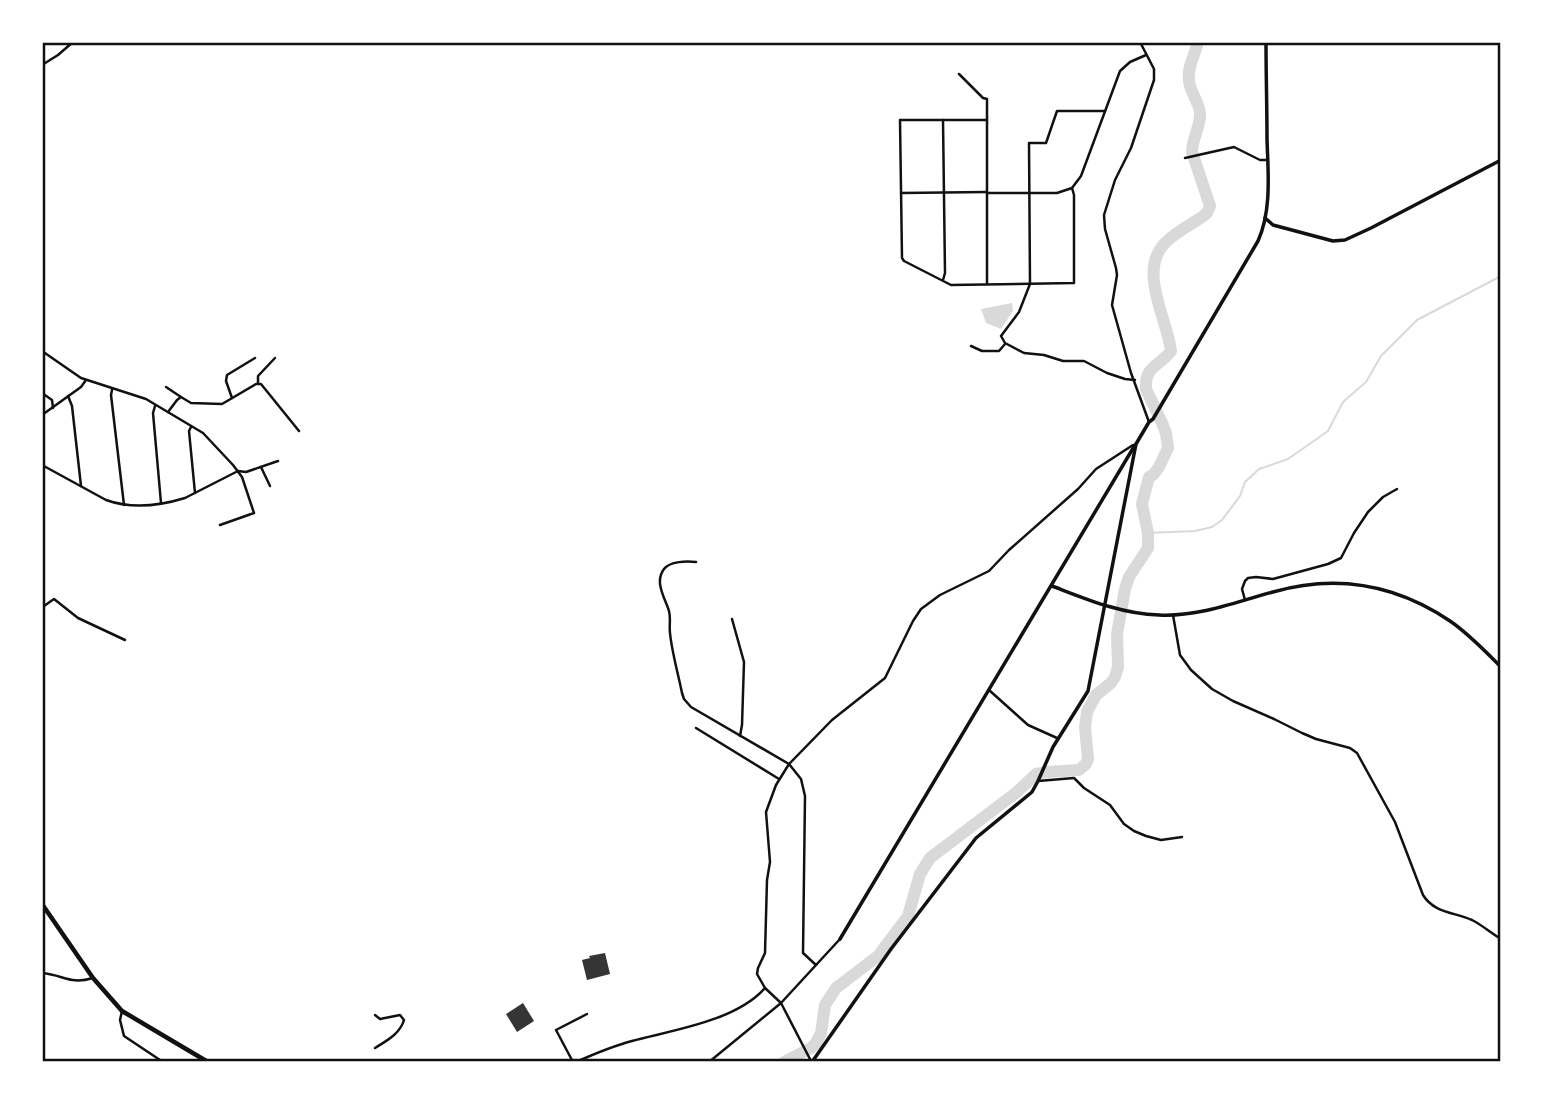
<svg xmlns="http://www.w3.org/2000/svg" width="1543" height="1104" viewBox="0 0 1543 1104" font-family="'Nunito Sans',sans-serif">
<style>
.water{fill:#d9d9d9}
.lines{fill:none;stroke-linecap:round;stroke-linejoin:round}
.stream{stroke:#d9d9d9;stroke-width:2}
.river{stroke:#d9d9d9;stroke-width:12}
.building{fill:#353535}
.minor{stroke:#111;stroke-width:2.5}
.tertiary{stroke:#111;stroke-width:3.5}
.secondary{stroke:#111;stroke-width:3.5}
.trunk{stroke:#111;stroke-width:4.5}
.neatline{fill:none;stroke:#111;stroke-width:2.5}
</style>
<rect width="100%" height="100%" fill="#fff"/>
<!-- water -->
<polygon class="water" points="1012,303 1013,311 1001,329 986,323 981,309"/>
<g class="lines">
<!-- stream -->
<polyline class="stream" points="1148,533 1195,531 1212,527 1222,520 1240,496 1245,482 1259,469 1288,459 1328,431 1343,402 1366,382 1381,356 1417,320 1501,276"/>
<!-- river -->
<path class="river" d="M 784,1062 L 811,1048 L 816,1043 L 821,1033 L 825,1005 L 836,988 L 878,956 L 908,916 L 920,874 L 930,858 L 1017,792 L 1036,774 L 1047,772 L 1079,770 L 1086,764 L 1088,759 L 1085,727 L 1087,712 L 1096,695 L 1111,683 L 1115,677 L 1118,667 L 1117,634 L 1125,589 L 1129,577 L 1148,548 L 1148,533 L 1142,504 L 1149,477 L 1153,475 L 1159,467 L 1168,448 L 1166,433 L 1162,423 L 1146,389 C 1144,366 1160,366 1171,351 C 1167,318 1137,270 1166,242 C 1176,232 1190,225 1202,217 L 1207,213 L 1210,206 L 1192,152 C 1192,138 1201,126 1200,113 C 1199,102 1190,92 1189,81 C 1187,67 1195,55 1198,42"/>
</g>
<!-- building -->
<g class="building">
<polygon points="605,953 610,974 587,980 582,960 590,958 589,956"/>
<polygon points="523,1003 534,1021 517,1032 506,1014"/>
</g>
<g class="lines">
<!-- minor -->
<g class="minor">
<polyline points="1140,42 1154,69 1154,80 1131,148 1115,180 1104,215 1105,229 1116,268 1117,275 1112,305 1131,373 1149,422"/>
<polyline points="42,65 58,55 73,42"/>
<polyline points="959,74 983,98 987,99 987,284"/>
<polyline points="1105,111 1057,111 1046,143 1029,143 1030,284 1019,312 1001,336 1005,343 1024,353 1044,355 1063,361 1084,361 1107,373 1125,379 1135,380"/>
<polyline points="987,120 900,120 902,258 904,261 951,285 1074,283 1074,195 1072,188"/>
<polyline points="1185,158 1234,147 1260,160 1267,160"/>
<polyline points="901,193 986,192"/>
<polyline points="987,193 1057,193 1072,188 1081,176 1120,71 1130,62 1146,55"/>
<polyline points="943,280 945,273 943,120"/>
<polyline points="971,346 982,351 999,351 1005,344"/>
<polyline points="42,351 81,378 146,399 203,433 233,465 242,477 254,513 220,525"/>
<polyline points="258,383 258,376 275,358"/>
<polyline points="166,387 181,397"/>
<polyline points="112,390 111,395 124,505"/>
<polyline points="42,393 52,400 53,408"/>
<polyline points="68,396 72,406 81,486"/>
<polyline points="232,398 226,381 227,375 255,358"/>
<polyline points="155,406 153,413 161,503"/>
<polyline points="168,412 177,400 181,397 191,403 222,404 256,384 261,384 299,431"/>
<polyline points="42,415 81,387 86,380"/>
<polyline points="191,427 189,431 195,493"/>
<path d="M 42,465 L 106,500 C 131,509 159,506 185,498 L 238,471 L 246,472 L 278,461"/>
<polyline points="261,467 270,486"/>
<path d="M 696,562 C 687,561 670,561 664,569 C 654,582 665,598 669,611 C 671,618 669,626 670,633 C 672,653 678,673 682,693 L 684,699 L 691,707 L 789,764 L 801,779 L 805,796 L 803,953 L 816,965"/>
<polyline points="1245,600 1242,589 1245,581 1248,578 1256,577 1273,579 1328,564 1341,558 1354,533 1368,512 1383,497 1397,489"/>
<polyline points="42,604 44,606 54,599 78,618 125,640"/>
<path d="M 1173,615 L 1180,655 L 1191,670 L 1212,689 L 1233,701 L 1274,719 L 1302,733 L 1316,739 L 1350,748 L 1357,753 L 1395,822 L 1423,895 C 1434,913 1454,912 1472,920 C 1482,925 1491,933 1501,939"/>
<polyline points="732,619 744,662 742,725 740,736"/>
<polyline points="989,690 1028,725 1057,738"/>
<polyline points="696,728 779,779"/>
<polyline points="1038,781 1074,778 1084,788 1110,805 1124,824 1134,831 1146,836 1161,840 1182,837"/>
<path d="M 42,973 C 64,975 70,985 93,978"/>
<polyline points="122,1011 120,1020 124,1036 163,1062"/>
<path d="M 375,1048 C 386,1041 400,1034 404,1020 L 400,1015 L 380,1019 L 375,1015"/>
<polyline points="811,1061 781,1003 765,988 757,974 758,968 765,953 767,880 770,862 766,812 776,785 789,764 832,720 885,678 913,621 921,609 940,595 989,571 1009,550 1078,489 1096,469 1133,445"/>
<polyline points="573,1062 556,1030 587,1014"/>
<path d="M 576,1062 C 594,1054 613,1046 632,1041 C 673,1030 736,1021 765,988"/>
<polyline points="709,1062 781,1003 840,939"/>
</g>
<!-- tertiary -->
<g class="tertiary">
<polyline points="1265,218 1273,225 1333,241 1345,240 1371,228 1501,160"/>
<path d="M 1052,586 C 1086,599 1121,614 1159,615 C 1199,617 1235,602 1273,592 C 1336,574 1395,584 1450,621 C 1469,634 1485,651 1501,667"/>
<polyline points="840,939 1135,445"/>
</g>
<!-- secondary -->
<path class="secondary" d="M 812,1062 L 891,949 L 976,838 L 1032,792 L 1038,781 L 1053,747 L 1088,691 L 1136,444 L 1149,422 L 1153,419 L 1258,241 C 1272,210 1268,172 1267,139 C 1267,107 1266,74 1266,42"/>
<!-- trunk -->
<polyline class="trunk" points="42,904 93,978 122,1011 208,1062"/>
</g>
<!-- border -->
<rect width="1543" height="1104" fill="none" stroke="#ffffff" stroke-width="88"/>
<rect x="44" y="44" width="1455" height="1016" class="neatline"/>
</svg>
